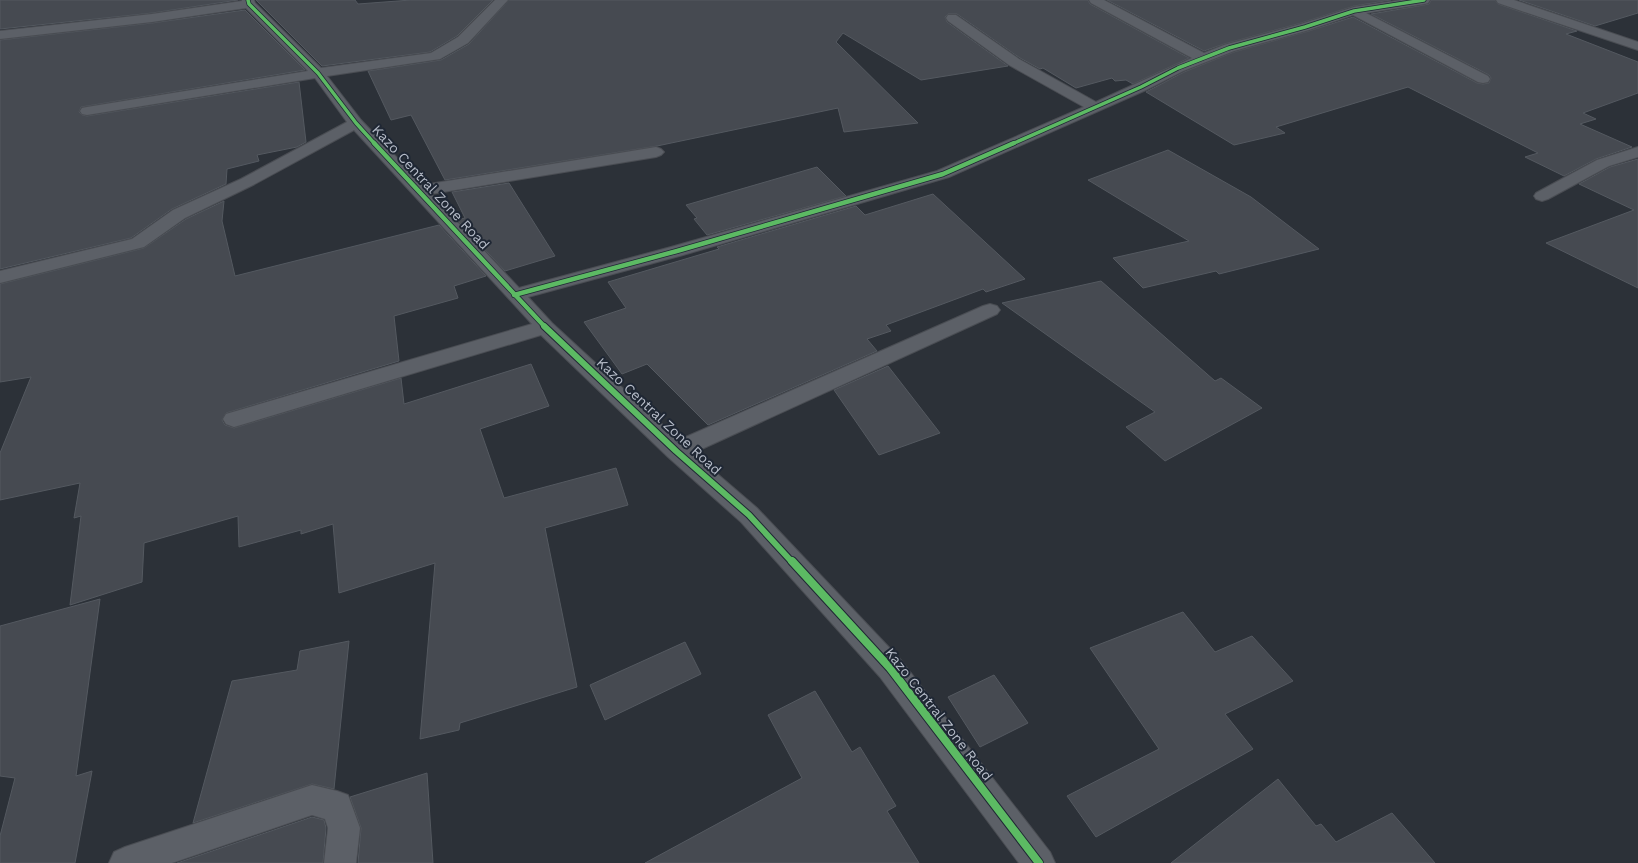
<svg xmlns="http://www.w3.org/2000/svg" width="1638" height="863" viewBox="0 0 1638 863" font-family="'Work Sans',sans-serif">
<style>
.building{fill:#464a51;stroke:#545960}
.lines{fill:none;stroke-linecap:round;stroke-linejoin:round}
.minor-casing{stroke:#4a4d53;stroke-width:2}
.minor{fill:#5c6067;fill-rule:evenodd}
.cycleway-far3-casing{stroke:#1f2734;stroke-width:5}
.cycleway-far2-casing{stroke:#1f2734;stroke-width:6}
.cycleway-far1-casing{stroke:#1f2734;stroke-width:8}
.cycleway-casing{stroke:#1f2734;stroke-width:10}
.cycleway-far3{stroke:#5cba63;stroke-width:3.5}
.cycleway-far2{stroke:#5cba63;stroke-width:4.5}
.cycleway-far1{stroke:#5cba63;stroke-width:6}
.cycleway{stroke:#5cba63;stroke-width:8}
.labels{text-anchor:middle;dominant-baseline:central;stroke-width:4;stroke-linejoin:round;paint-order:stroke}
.street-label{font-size:14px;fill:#b7bdc9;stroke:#1f2734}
</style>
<rect width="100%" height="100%" fill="#2c3138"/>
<!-- building -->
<g class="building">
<polygon points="0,0 238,0 152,13 0,29"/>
<polygon points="256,0 355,0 358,4 411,0 493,0 457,36 430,52 322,66"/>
<polygon points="509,0 1088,0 1090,4 1189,58 1133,84 1126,80 1115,81 1112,78 1076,88 1043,68 1040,69 1020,58 957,14 948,14 945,17 947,22 1008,66 921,80 843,33 836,42 918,123 844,132 838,108 657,146 445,180 411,115 391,120 368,71 441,60 469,44"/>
<polygon points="1107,0 1391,0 1354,6 1301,23 1224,44 1204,51"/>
<polygon points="1431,0 1495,0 1498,4 1577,31 1566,34 1638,62 1638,93 1583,113 1596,119 1580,124 1632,147 1596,159 1564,176 1525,157 1538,153 1408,87 1276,127 1285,133 1234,145 1146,92 1184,72 1234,52 1309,31 1353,17 1477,83 1483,84 1489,83 1491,78 1489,75 1371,14 1424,5 1429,4"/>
<polygon points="1519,0 1638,0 1638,13 1595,26"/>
<polygon points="245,10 305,70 87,106 81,107 79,112 82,115 87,116 299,82 306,142 297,147 257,155 259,161 227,169 226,184 172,209 131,238 0,269 0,40 152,23"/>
<polygon points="1168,150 1251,197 1319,249 1219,274 1216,271 1143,288 1113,258 1189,241 1088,180"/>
<polygon points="1638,159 1638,288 1546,243 1634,210 1579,184 1610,167"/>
<polygon points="817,167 846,196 707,235 694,219 697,218 686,205"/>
<polygon points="509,183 555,256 505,271 457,220 465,218 452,192"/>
<polygon points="933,194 1025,279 986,292 983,289 886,325 891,331 867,339 877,351 708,425 647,364 622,374 584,322 626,308 608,282 719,249 717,247 856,206 865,215"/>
<polygon points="224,201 222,221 235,276 439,225 486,276 454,286 458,298 394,316 399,361 226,413 222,420 225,425 234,428 401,378 404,404 531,364 549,406 480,429 504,498 616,468 628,505 545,528 577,687 460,723 459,730 420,739 435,563 339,593 333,524 301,534 301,530 239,547 238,516 144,543 142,582 70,605 81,516 74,518 80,483 0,500 0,453 31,377 0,382 0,284 144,248 186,219"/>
<polygon points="1101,281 1215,381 1221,378 1262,408 1165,461 1126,427 1155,412 1002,303"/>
<polygon points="888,366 940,433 879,455 834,390"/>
<polygon points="100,599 76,776 92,771 75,863 0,863 0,836 15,778 0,776 0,626"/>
<polygon points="1183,612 1215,652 1252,636 1293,681 1225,714 1253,749 1096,837 1067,796 1159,749 1090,648"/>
<polygon points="349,641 334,789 312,784 193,823 232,681 297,670 300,651"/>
<polygon points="685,642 701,674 605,720 590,685"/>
<polygon points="994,675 1028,723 980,747 948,697"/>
<polygon points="815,691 852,752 860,747 896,806 887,811 919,863 645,863 802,778 768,715"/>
<polygon points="427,773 433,863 358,863 361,828 350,797"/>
<polygon points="1278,779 1316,826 1321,824 1336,842 1392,813 1435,863 1171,863"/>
<polygon points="312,817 324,820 326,828 323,863 177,863"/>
</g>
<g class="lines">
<defs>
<g id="minor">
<polygon points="242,0 254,0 255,3 321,68 431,53 458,37 495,0 508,0 468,43 440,59 327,76 361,120 423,185 656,147 661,149 664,152 661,155 656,157 431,194 519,288 671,247 937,171 1084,107 1009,65 948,21 946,18 948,15 956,15 1019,59 1096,102 1192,58 1091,3 1089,0 1104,0 1204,53 1224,45 1301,24 1354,7 1401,0 1430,0 1428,3 1424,4 1366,13 1488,76 1490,79 1488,82 1483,83 1478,82 1353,15 1309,30 1234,51 1183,71 1146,90 949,177 683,255 528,297 552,323 679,440 983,306 990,304 997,306 1000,310 997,314 693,453 757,508 900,659 1050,852 1055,863 1019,863 880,677 741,522 668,457 541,335 234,427 226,424 223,419 226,414 532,324 354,130 253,185 185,218 144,247 0,283 0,271 132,239 173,210 241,179 347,122 315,78 87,115 82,114 80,111 82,108 87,107 308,71 246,8 152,22 0,39 0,31 152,14 242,1"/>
<polygon points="1496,0 1514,0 1638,42 1638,50 1498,3"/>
<polygon points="1638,147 1638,157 1609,166 1548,199 1542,201 1536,199 1534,196 1536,193 1597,160"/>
<polygon points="312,785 337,791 348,795 360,828 356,863 324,863 328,828 325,819 312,815 172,863 109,863 114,852 125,847"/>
</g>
</defs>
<!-- minor casing -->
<use href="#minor" class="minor-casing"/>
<!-- minor -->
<use href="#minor" class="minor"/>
<defs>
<g id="cycleway-far3">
<polyline points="248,0 249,4 318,73 356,123 375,144"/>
<polyline points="1012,144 1141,87 1178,68 1229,48 1305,27 1354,11 1424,0"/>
</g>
<g id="cycleway-far2">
<polyline points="374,143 545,327"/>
<polyline points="514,295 677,251 943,174 1014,143"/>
</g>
<polyline id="cycleway-far1" points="544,326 676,451 749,515 792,562"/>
<polyline id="cycleway" points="792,561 890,668 1039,863"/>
</defs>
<!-- cycleway-far3 casing -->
<use href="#cycleway-far3" class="cycleway-far3-casing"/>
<!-- cycleway-far2 casing -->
<use href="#cycleway-far2" class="cycleway-far2-casing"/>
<!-- cycleway-far1 casing -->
<use href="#cycleway-far1" class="cycleway-far1-casing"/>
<!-- cycleway casing -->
<use href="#cycleway" class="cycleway-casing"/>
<!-- cycleway-far3 -->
<use href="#cycleway-far3" class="cycleway-far3"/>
<!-- cycleway-far2 -->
<use href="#cycleway-far2" class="cycleway-far2"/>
<!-- cycleway-far1 -->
<use href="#cycleway-far1" class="cycleway-far1"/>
<!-- cycleway -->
<use href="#cycleway" class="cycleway"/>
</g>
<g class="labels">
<!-- street labels -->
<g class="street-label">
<text transform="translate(431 187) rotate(47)">Kazo Central Zone Road</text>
<text transform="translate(659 416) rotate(43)">Kazo Central Zone Road</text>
<text transform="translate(939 714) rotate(52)">Kazo Central Zone Road</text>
</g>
</g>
</svg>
